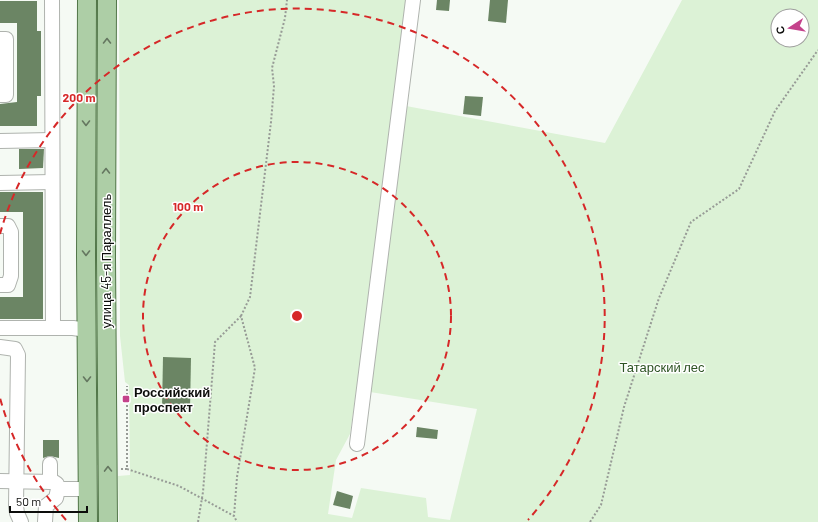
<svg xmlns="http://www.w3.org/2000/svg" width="818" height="522" viewBox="0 0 818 522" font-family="Barlow,sans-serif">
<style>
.green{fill:#dcf2d6;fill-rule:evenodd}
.building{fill:#6b8564}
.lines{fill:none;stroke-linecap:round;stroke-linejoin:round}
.minor-casing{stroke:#afb3ae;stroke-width:16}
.major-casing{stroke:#527649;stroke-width:20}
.path{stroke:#979b96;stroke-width:2;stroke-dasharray:2 2;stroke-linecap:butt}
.minor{stroke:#fff;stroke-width:14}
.major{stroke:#adcea6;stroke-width:18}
.oneway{stroke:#657760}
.ring{fill:none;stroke:#d62828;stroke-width:2;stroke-dasharray:7 5}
.poi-dot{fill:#c4428b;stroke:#fff;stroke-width:1.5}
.labels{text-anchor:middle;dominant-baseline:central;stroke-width:3;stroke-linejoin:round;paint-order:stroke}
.street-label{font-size:13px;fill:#0c0d0b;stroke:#fff}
.park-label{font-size:13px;fill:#2e5424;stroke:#fff}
.poi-label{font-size:13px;font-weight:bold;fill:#0c0d0b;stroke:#fff;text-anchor:start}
.centre{fill:#d62828;stroke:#fff;stroke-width:2}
.ring-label{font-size:12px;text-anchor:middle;font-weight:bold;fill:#d62828;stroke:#fff;stroke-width:3;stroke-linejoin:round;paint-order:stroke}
</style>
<rect width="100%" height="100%" fill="#f5faf4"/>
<!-- green -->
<g class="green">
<rect x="93" y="0" width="9" height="465"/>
<path d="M 119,0 L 409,0 L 388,165 L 350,434 L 336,460 L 328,514 L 352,518 L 361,488 L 426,498 L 428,517 L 450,520 L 477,409 L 370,392 L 406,106 L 605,143 L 682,0 L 818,0 L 818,522 L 119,522 L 118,476 L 130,475 L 129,385 L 125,382 L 120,336 ZM 778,16 L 802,16 L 802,40 L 778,40 Z"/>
</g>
<!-- building -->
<g class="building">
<polygon points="437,0 450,0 449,11 436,10"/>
<polygon points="490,0 508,0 506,23 488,21"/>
<polygon points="0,1 37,1 37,31 41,31 41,96 37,96 37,126 0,126 0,104 17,102 17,23 0,23"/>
<polygon points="465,96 483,97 481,116 463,114"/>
<polygon points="19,149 44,149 43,168 19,169"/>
<polygon points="0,192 43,192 43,319 0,319 0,297 23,297 23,212 0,212"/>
<polygon points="163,357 191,358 190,409 162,409"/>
<polygon points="417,427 438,430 437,439 416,437"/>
<polygon points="43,440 59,440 59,458 50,456 43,458"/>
<polygon points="337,491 353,496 350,509 333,505"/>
</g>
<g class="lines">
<defs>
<g id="minor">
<polyline points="52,0 53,328 73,328 87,330"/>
<polyline points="0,39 6,39 6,95 0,95"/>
<polyline points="0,141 52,140"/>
<polyline points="0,183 52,182"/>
<polyline points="0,226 8,226 11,232 11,276 8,285 0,285"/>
<polyline points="0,328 53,328"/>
<polyline points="0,347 15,349 18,355 16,506 17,513 21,522"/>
<polyline points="357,444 413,0"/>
<polyline points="0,481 54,482 57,484 58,489 88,489"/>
<polyline points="50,482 50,464"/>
<polyline points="45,522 46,506 56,498 58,489"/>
</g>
<g id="major">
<polyline points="87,0 86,256 88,522"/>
<polyline points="107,0 106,258 108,522"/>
</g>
</defs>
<!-- minor casing -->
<use href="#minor" class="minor-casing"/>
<!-- major casing -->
<use href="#major" class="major-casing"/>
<!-- path -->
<g class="path">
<polyline points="241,316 250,297 271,122 274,86 272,68 285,18 287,0"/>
<polyline points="121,469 127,469 127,386"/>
<polyline points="127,469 179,486 234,516 237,522"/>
<polyline points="198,522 203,492 215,342 241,316 255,368 237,477 234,516"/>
<polyline points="590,522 601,505 624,407 659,298 691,222 739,189 775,111 818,50"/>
</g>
<!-- minor -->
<use href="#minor" class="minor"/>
<!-- major -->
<use href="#major" class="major"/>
</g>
<!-- one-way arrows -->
<defs><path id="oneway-chevron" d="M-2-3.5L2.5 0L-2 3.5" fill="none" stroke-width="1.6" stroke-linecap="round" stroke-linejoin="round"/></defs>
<g class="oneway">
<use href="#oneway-chevron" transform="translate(107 41) rotate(-90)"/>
<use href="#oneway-chevron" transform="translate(86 123) rotate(90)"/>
<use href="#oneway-chevron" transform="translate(106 171) rotate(-90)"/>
<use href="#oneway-chevron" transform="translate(86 253) rotate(90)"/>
<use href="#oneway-chevron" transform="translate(87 379) rotate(90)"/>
<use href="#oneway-chevron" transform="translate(108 469) rotate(-91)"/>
</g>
<!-- distance rings -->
<g class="ring">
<circle cx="297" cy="316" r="154"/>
<path d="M66 520A308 308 0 0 1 0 398M0 234A308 308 0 1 1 528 520"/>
</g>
<!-- markers -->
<rect class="poi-dot" x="122" y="395" width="8" height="8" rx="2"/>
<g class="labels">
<!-- street labels -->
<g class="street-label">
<text transform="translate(106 261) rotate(-90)">улица 45-я Параллель</text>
</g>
<!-- park labels -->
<g class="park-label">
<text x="662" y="367">Татарский лес</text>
</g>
<!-- poi labels -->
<g class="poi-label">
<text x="134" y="392">Российский<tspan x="134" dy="15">проспект</tspan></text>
</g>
</g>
<circle cx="297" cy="316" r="6" class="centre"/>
<g class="ring-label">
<text x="79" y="102">200 m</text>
<text x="188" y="211">100 m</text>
</g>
<!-- north arrow -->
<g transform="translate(790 28) rotate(258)"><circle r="19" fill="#ffffff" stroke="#9e9e9d"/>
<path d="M0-3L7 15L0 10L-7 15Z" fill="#c4428b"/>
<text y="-6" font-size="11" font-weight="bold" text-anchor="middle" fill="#0c0d0b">С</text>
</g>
<!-- scale -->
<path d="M10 506v6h77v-6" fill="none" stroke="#0c0d0b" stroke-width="2"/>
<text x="16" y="506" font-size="12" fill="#0c0d0b" stroke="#ffffff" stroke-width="3" paint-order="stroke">50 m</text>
</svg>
